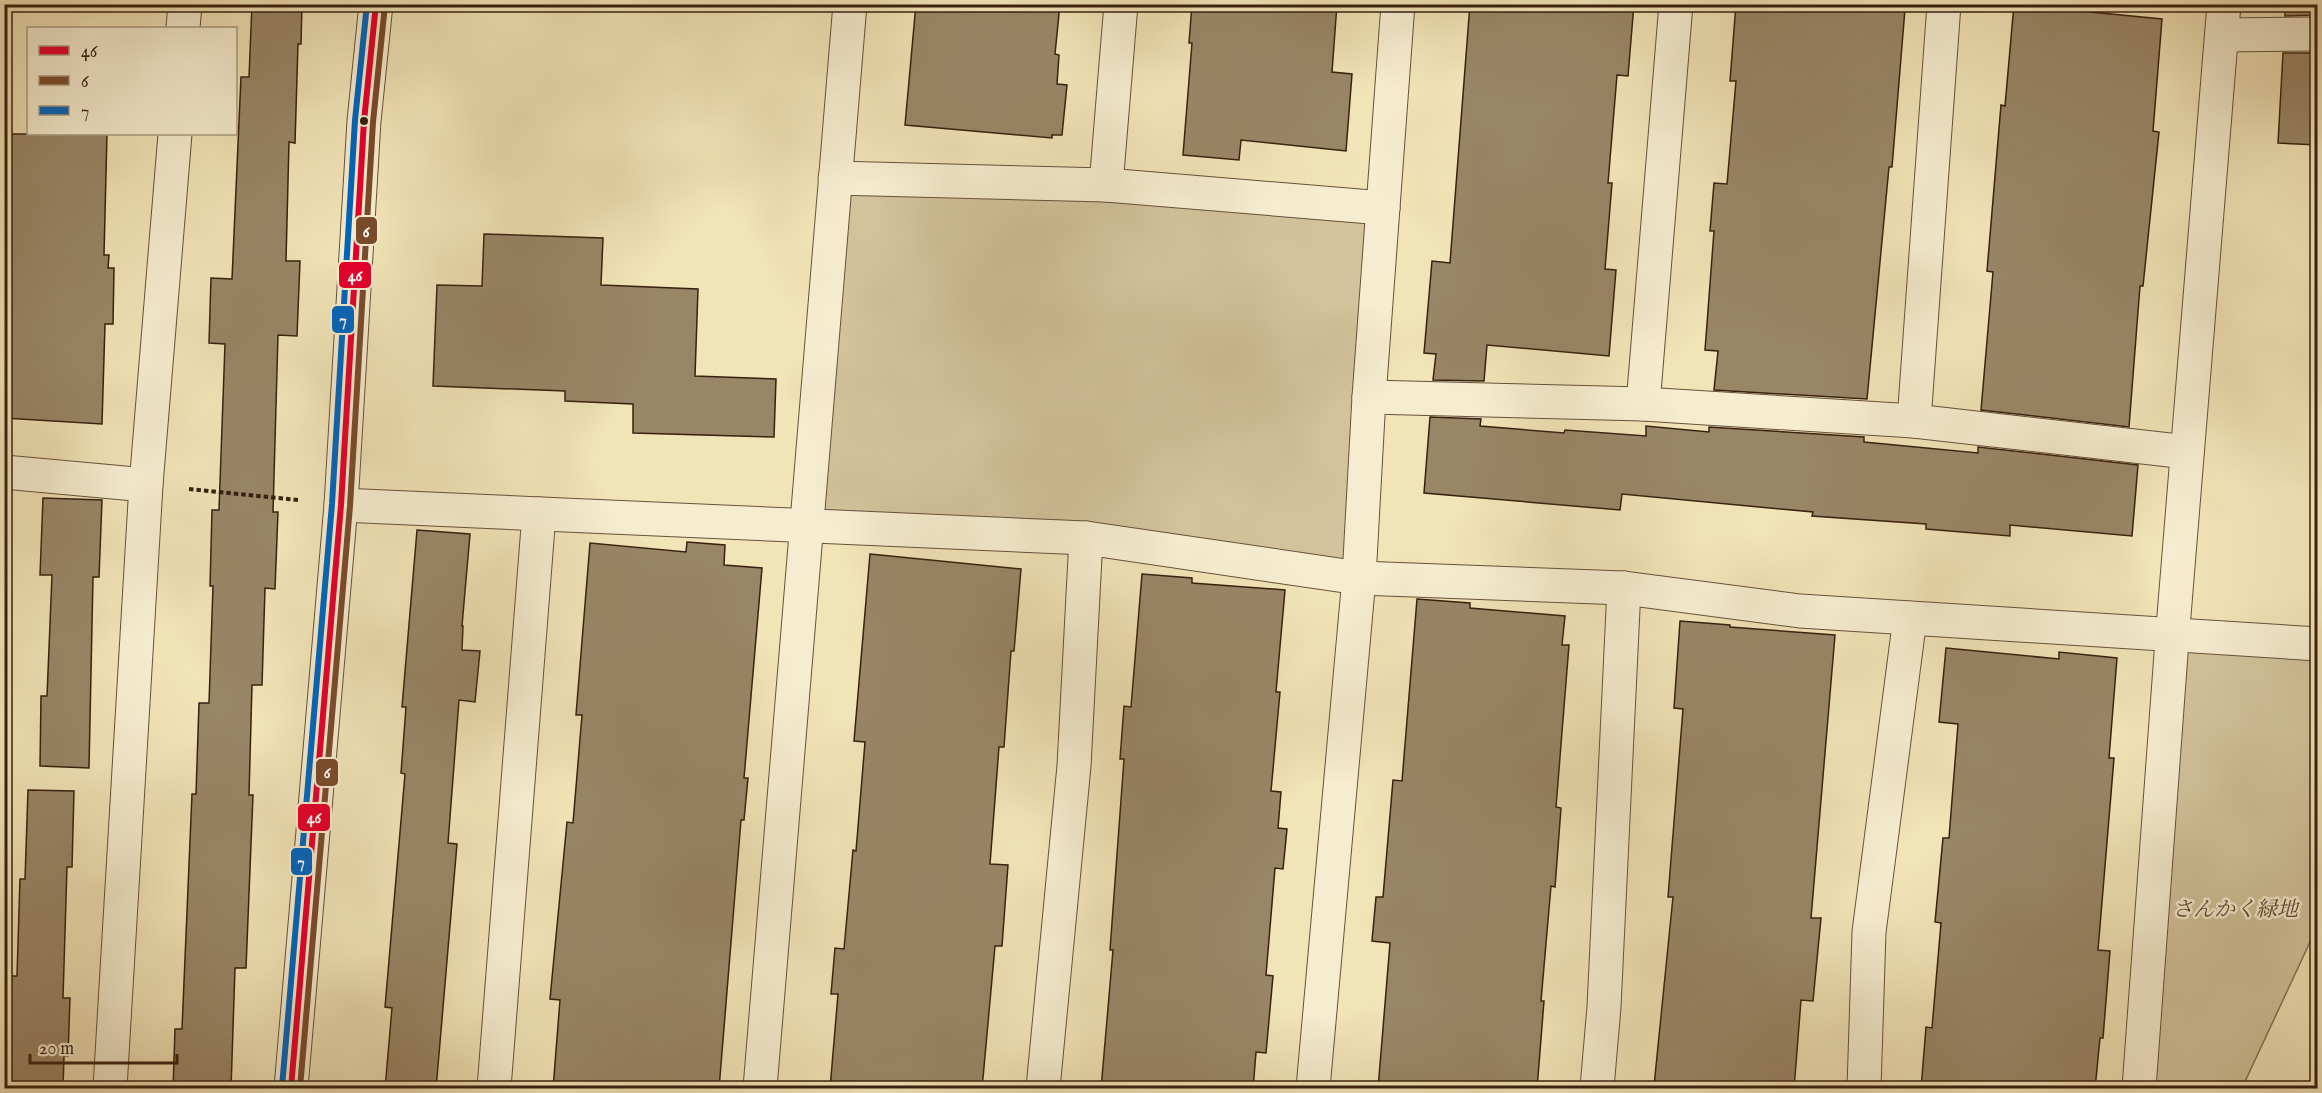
<svg xmlns="http://www.w3.org/2000/svg" width="2322" height="1093" viewBox="0 0 2322 1093" font-family="'IM FELL English','Noto Serif JP',serif">
<style>
.green{fill:#d2c39b;stroke:#867256;stroke-width:1.5}
.building{fill:#998667;stroke:#392010;stroke-width:1.5}
.lines{fill:none;stroke-linecap:round;stroke-linejoin:round}
.minor-casing{stroke:#67513a;stroke-width:35}
.tertiary-casing{stroke:#67513a;stroke-width:35}
.path{stroke:#392010;stroke-width:4;stroke-dasharray:4.5 3;stroke-linecap:butt}
.minor{stroke:#f6edd0;stroke-width:33}
.tertiary{stroke:#f6edd0;stroke-width:33}
.bus-1-casing{stroke:#f6edd0;stroke-width:10}
.bus-2-casing{stroke:#f6edd0;stroke-width:10}
.bus-3-casing{stroke:#f6edd0;stroke-width:10}
.bus-1{stroke:#e4002b;stroke-width:6}
.bus-2{stroke:#7a4b2a;stroke-width:6}
.bus-3{stroke:#0065bd;stroke-width:6}
.bus-dot{fill:#392010;stroke:#f6edd0;stroke-width:2}
.labels{text-anchor:middle;dominant-baseline:central;stroke-width:5;stroke-linejoin:round;paint-order:stroke}
.park-label{font-size:21px;font-style:italic;fill:#5f4933;stroke:#f6edd0}
.line-badge{stroke:#f6edd0;stroke-width:2}
.badge-label{font-size:16px;text-anchor:middle;font-weight:bold;fill:#fff}
</style>
<rect width="100%" height="100%" fill="#f1e4b7"/>
<filter id="stains"><feTurbulence type="fractalNoise" baseFrequency=".00333" numOctaves="4"/><feColorMatrix values="0 0 0 0 .2 0 0 0 0 .09 0 0 0 0 .02 0 0 0 .5 -.17"/></filter>
<radialGradient id="worn" r=".72"><stop offset=".6" stop-color="#630" stop-opacity="0"/><stop offset="1" stop-color="#630" stop-opacity=".3"/></radialGradient>
<!-- green -->
<g class="green">
<polygon points="835,178 1383,208 1359,578 806,526"/>
<polygon points="2172,635 2317,644 2317,927 2242,1088 2139,1088"/>
</g>
<!-- building -->
<g class="building">
<polygon points="252,4 302,4 301,44 298,44 295,143 289,142 286,261 300,261 297,336 278,335 273,512 278,512 275,589 265,588 262,685 252,685 249,795 253,795 246,968 235,968 231,1089 173,1089 175,1029 182,1029 192,794 196,794 199,703 209,703 213,586 210,586 212,510 219,510 225,344 209,343 211,278 232,279 241,77 249,77"/>
<polygon points="916,4 1060,4 1055,54 1059,55 1057,84 1067,85 1062,135 1052,135 1052,138 905,125"/>
<polygon points="1192,4 1337,4 1332,72 1352,74 1346,151 1241,140 1239,160 1183,155 1192,43 1189,43"/>
<polygon points="1470,4 1634,4 1628,76 1617,75 1608,183 1612,183 1605,269 1616,270 1609,356 1487,345 1484,381 1433,380 1436,354 1424,353 1432,261 1450,263"/>
<polygon points="1736,4 1852,4 1905,9 1892,167 1889,167 1867,399 1714,390 1718,351 1705,350 1714,231 1710,231 1714,183 1727,184 1736,81 1730,81"/>
<polygon points="2014,4 2060,4 2060,9 2162,19 2153,131 2159,132 2143,286 2140,286 2129,427 1981,410 1993,272 1987,271 2001,105 2005,106"/>
<polygon points="2285,4 2318,5 2318,15 2285,16"/>
<polygon points="2283,53 2318,53 2318,145 2278,143"/>
<polygon points="4,134 107,134 104,255 109,255 108,268 114,268 113,324 105,324 102,424 4,418"/>
<polygon points="484,234 603,238 601,285 698,289 695,376 776,379 774,437 633,433 633,404 565,401 565,391 433,386 437,285 482,286"/>
<polygon points="1430,417 1481,419 1480,426 1564,433 1565,430 1646,436 1646,426 1709,432 1709,427 1864,437 1864,442 1978,453 1978,447 2138,465 2132,536 2010,525 2010,536 1926,529 1926,524 1812,516 1813,512 1622,494 1620,510 1424,493"/>
<polygon points="43,498 102,500 99,577 93,577 89,768 40,766 41,696 47,696 52,575 40,575"/>
<polygon points="417,530 470,534 462,626 463,626 462,650 480,651 475,702 459,700 448,843 457,844 436,1089 385,1089 392,1008 385,1007 405,774 401,773 406,707 402,707"/>
<polygon points="687,542 725,545 724,565 762,568 744,778 748,778 744,820 741,820 719,1089 553,1089 560,1000 550,999 567,822 573,823 582,715 576,715 590,543 686,552"/>
<polygon points="870,554 1021,569 1014,651 1011,651 1004,747 999,747 990,864 1008,865 1002,946 995,946 982,1089 830,1089 838,994 831,994 835,948 844,949 853,850 856,851 865,742 854,741"/>
<polygon points="1142,574 1192,578 1192,583 1285,590 1276,692 1280,692 1271,791 1281,792 1278,828 1287,829 1283,869 1275,868 1266,975 1273,976 1266,1053 1256,1052 1253,1089 1101,1089 1113,950 1110,950 1124,759 1120,759 1124,706 1131,707"/>
<polygon points="1417,599 1470,603 1470,608 1565,616 1562,645 1569,645 1556,807 1561,808 1555,887 1551,886 1541,1001 1544,1001 1537,1089 1378,1089 1390,943 1372,941 1376,897 1383,897 1393,780 1402,781"/>
<polygon points="1680,621 1730,625 1730,627 1835,635 1811,918 1821,918 1813,1001 1801,1000 1794,1089 1680,1089 1654,1086 1673,897 1668,897 1683,709 1674,708"/>
<polygon points="1946,648 2059,659 2059,652 2117,658 2109,758 2114,758 2098,950 2110,951 2103,1038 2100,1038 2095,1089 1921,1089 1926,1027 1932,1028 1941,923 1935,922 1943,838 1949,838 1958,724 1939,722"/>
<polygon points="28,790 74,791 72,867 67,867 63,998 70,998 68,1056 64,1056 63,1089 8,1089 11,976 17,976 20,879 25,879"/>
</g>
<g class="lines">
<defs>
<g id="minor">
<polyline points="1944,4 1914,421 2187,452"/>
<polyline points="183,28 185,4"/>
<polyline points="2222,35 2318,34"/>
<polyline points="835,178 1106,185 1383,208"/>
<polyline points="1106,185 1121,4"/>
<polyline points="1369,397 1643,404 1914,421"/>
<polyline points="1643,404 1676,4"/>
<polyline points="4,472 146,485"/>
<polyline points="110,1088 146,485 175,134"/>
<polyline points="494,1088 539,514"/>
<polyline points="760,1088 850,4"/>
<polyline points="1043,1088 1074,766 1086,538"/>
<polyline points="1313,1088 1359,578 1369,397 1398,4"/>
<polyline points="1597,1088 1604,1007 1624,588"/>
<polyline points="1864,1088 1869,932 1910,618"/>
</g>
<g id="tertiary">
<polyline points="341,505 1086,538 1359,578 1624,588 1800,611 2318,644"/>
<polyline points="291,1088 341,505 364,121 376,4"/>
<polyline points="2139,1088 2172,640 2224,4"/>
</g>
</defs>
<!-- minor casing -->
<use href="#minor" class="minor-casing"/>
<!-- tertiary casing -->
<use href="#tertiary" class="tertiary-casing"/>
<!-- path -->
<polyline class="path" points="189,489 298,500"/>
<!-- minor -->
<use href="#minor" class="minor"/>
<!-- tertiary -->
<use href="#tertiary" class="tertiary"/>
<defs>
<polyline id="bus-1" points="291,1088 341,505 364,121 376,4"/>
<polyline id="bus-2" points="300,1088 350,506 373,122 385,5"/>
<polyline id="bus-3" points="282,1087 332,504 355,120 367,4"/>
</defs>
<!-- bus-1 casing -->
<use href="#bus-1" class="bus-1-casing"/>
<!-- bus-2 casing -->
<use href="#bus-2" class="bus-2-casing"/>
<!-- bus-3 casing -->
<use href="#bus-3" class="bus-3-casing"/>
<!-- bus-1 -->
<use href="#bus-1" class="bus-1"/>
<!-- bus-2 -->
<use href="#bus-2" class="bus-2"/>
<!-- bus-3 -->
<use href="#bus-3" class="bus-3"/>
</g>
<!-- markers -->
<circle class="bus-dot" cx="364" cy="121" r="5"/>
<g class="labels">
<!-- park labels -->
<g class="park-label">
<text x="2235" y="910">さんかく緑地</text>
</g>
</g>
<g class="line-badge">
<rect x="355" y="216" width="23" height="29" rx="6" fill="#7a4b2a"/>
<rect x="338" y="261" width="34" height="28" rx="6" fill="#e4002b"/>
<rect x="331" y="305" width="24" height="29" rx="6" fill="#0065bd"/>
<rect x="315" y="758" width="24" height="29" rx="6" fill="#7a4b2a"/>
<rect x="297" y="803" width="34" height="29" rx="6" fill="#e4002b"/>
<rect x="290" y="847" width="23" height="29" rx="6" fill="#0065bd"/>
</g>
<g class="badge-label">
<text x="366" y="237">6</text>
<text x="355" y="281">46</text>
<text x="343" y="325">7</text>
<text x="327" y="778">6</text>
<text x="314" y="823">46</text>
<text x="301" y="867">7</text>
</g>
<!-- margin -->
<rect width="2322" height="1093" fill="none" stroke="#f1e4b7" stroke-width="24"/>
<rect x="6" y="6" width="2310" height="1081" fill="none" stroke="#392010" stroke-width="3"/>
<rect x="12" y="12" width="2298" height="1069" fill="none" stroke="#392010" stroke-width="1.5"/>
<!-- legend -->
<rect x="27" y="27" width="210" height="108" fill="#f6edd0" stroke="#aa9b83" stroke-width="1.5"/>
<rect x="39" y="46" width="30" height="9" fill="#e4002b" stroke="#aa9b83" stroke-width="1.5"/>
<text x="81" y="57" font-size="18" fill="#392010">46</text>
<rect x="39" y="76" width="30" height="9" fill="#7a4b2a" stroke="#aa9b83" stroke-width="1.5"/>
<text x="81" y="87" font-size="18" fill="#392010">6</text>
<rect x="39" y="106" width="30" height="9" fill="#0065bd" stroke="#aa9b83" stroke-width="1.5"/>
<text x="81" y="117" font-size="18" fill="#392010">7</text>
<!-- scale -->
<path d="M30 1054v9h147v-9" fill="none" stroke="#392010" stroke-width="3"/>
<text x="39" y="1054" font-size="18" fill="#392010" stroke="#f6edd0" stroke-width="4.5" paint-order="stroke">20 m</text>
<rect width="100%" height="100%" filter="url(#stains)"/>
<rect width="100%" height="100%" fill="url(#worn)"/>
</svg>
